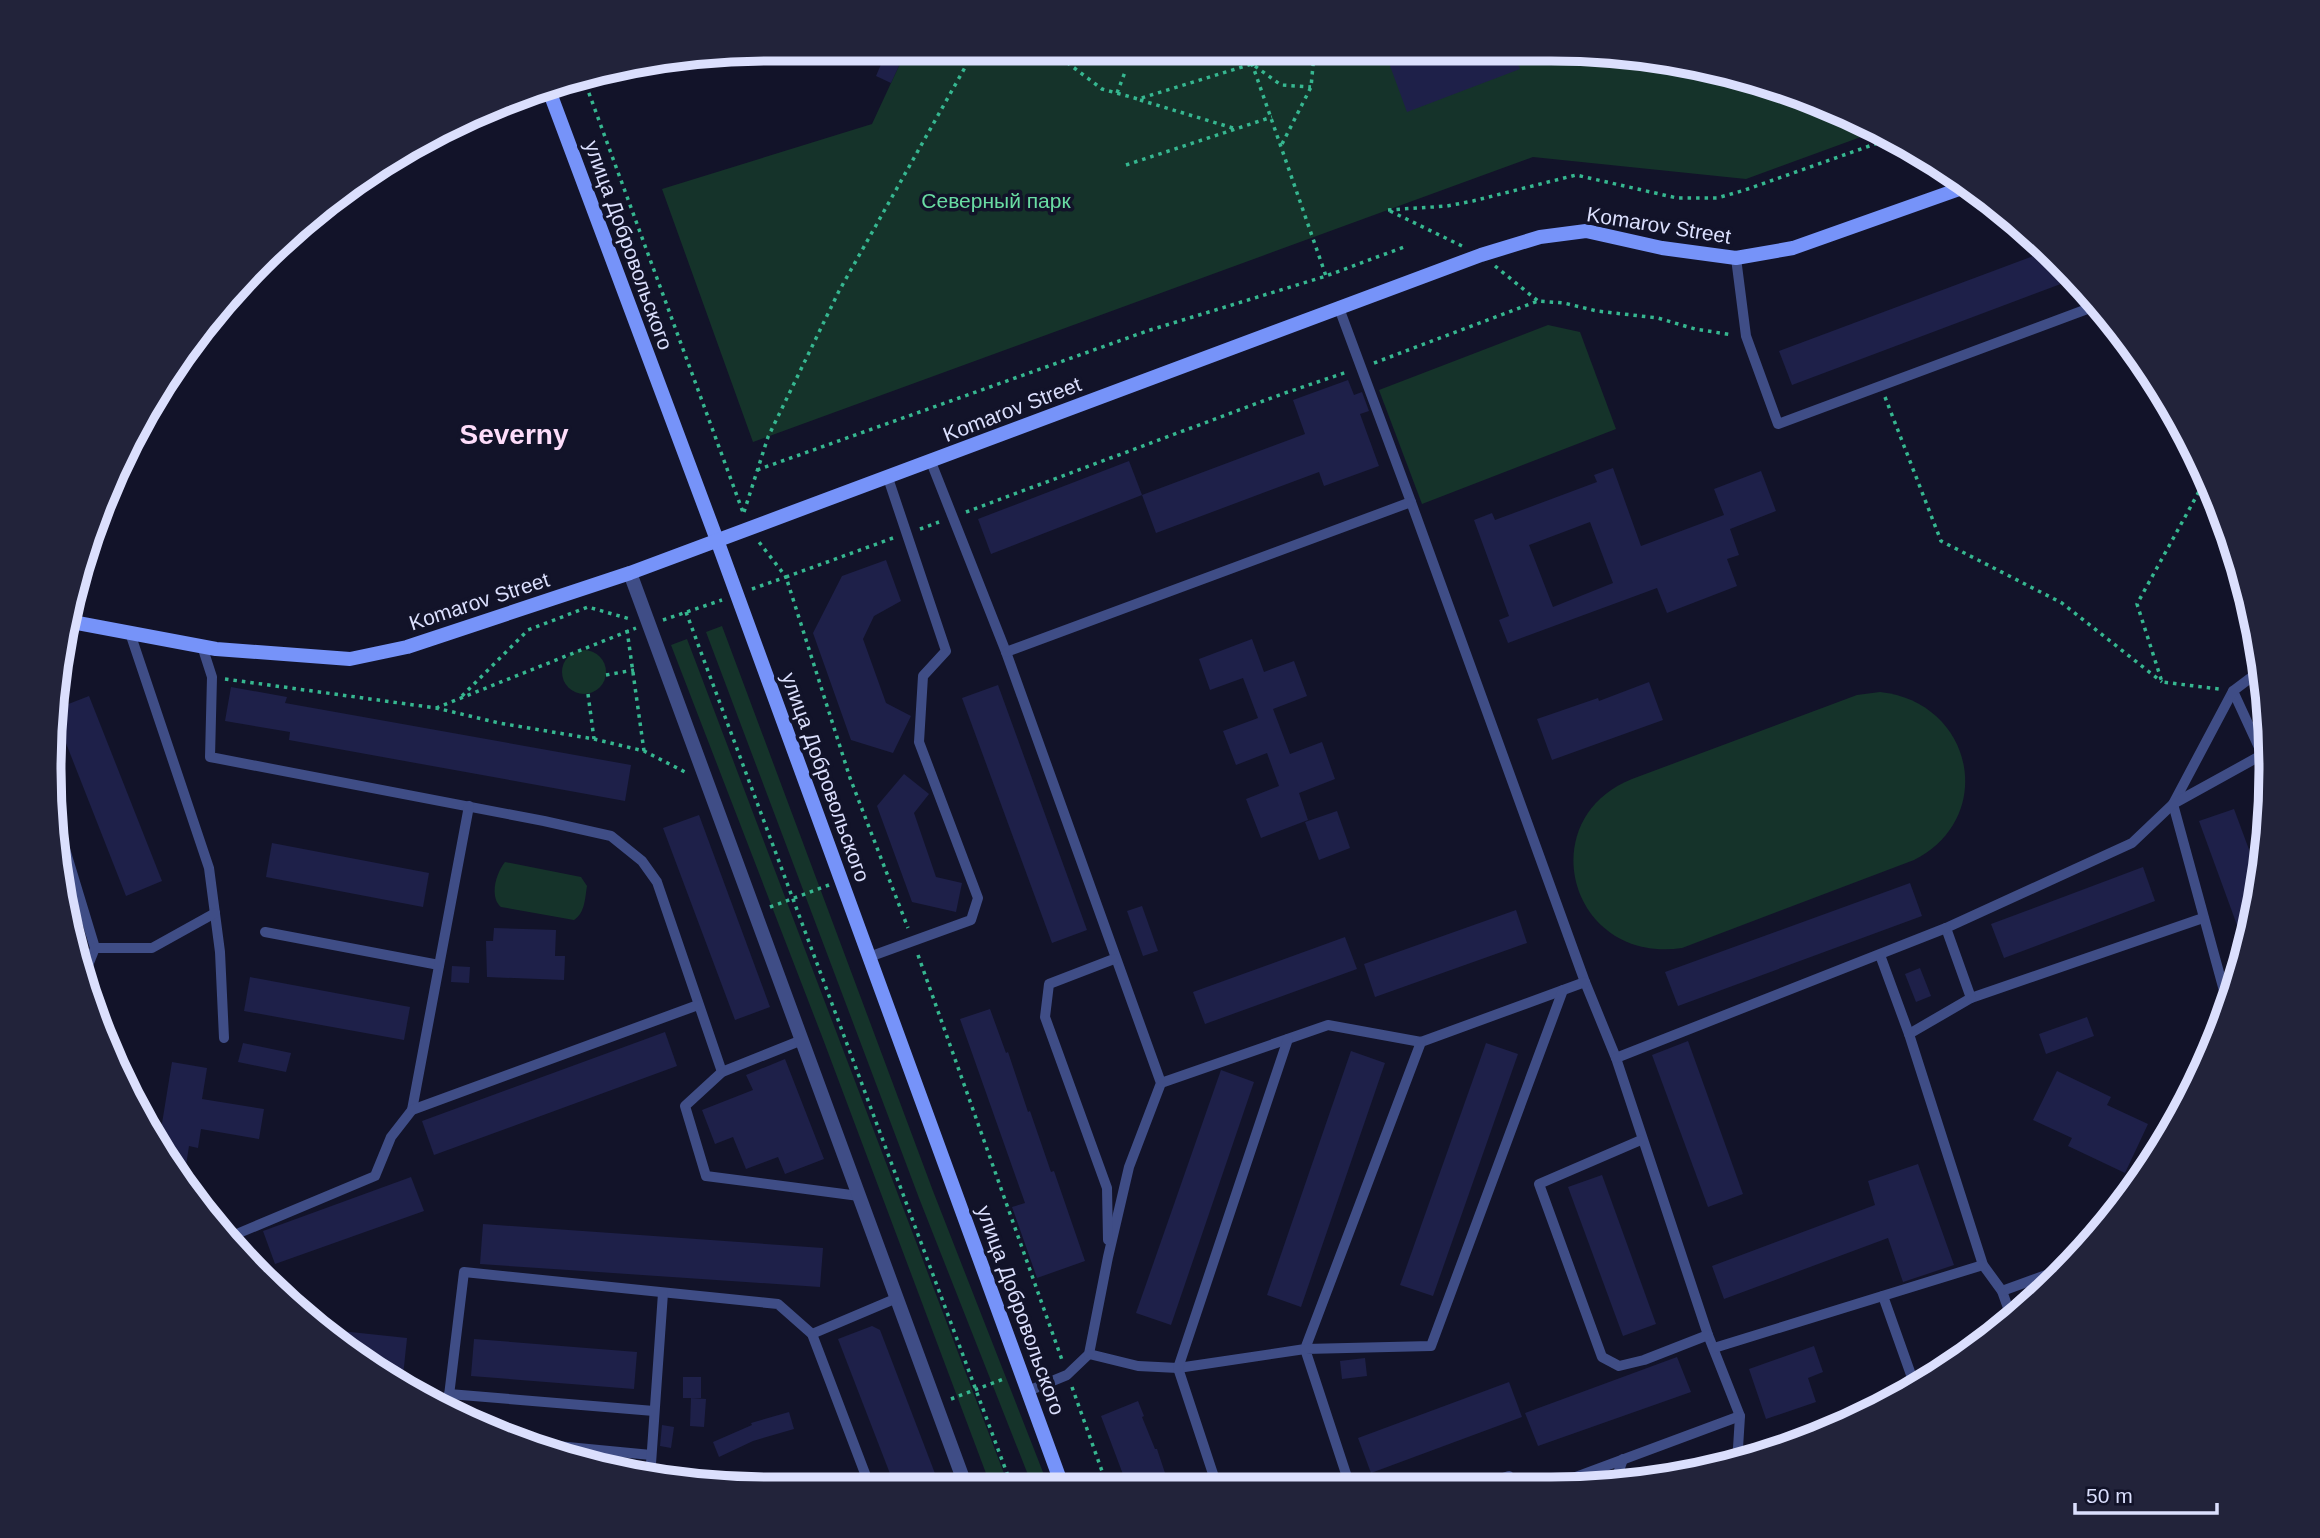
<svg xmlns="http://www.w3.org/2000/svg" width="2320" height="1538" viewBox="0 0 2320 1538" font-family="Helvetica,sans-serif">
<style>
.green{fill:#15332a}
.building{fill:#1e2049;fill-rule:evenodd}
.lines{fill:none;stroke-linecap:round;stroke-linejoin:round}
.path{stroke:#36b790;stroke-width:3.5;stroke-dasharray:3.5 5;stroke-linecap:butt}
.lane{stroke:#3f4d86;stroke-width:10}
.street{stroke:#3f4d86;stroke-width:14}
.secondary{stroke:#7693f9;stroke-width:14}
.labels{text-anchor:middle;dominant-baseline:central;stroke-width:7;stroke-linejoin:round;paint-order:stroke}
.park-label{font-size:21px;fill:#69dca3;stroke:#121329}
.street-label{font-size:21px;fill:#dbdffd;stroke:#121329}
.district-label{font-size:28px;font-weight:bold;fill:#feddfa;stroke:#121329}
.rim{fill:none;stroke:#dbdffd;stroke-width:9}
</style>
<rect width="100%" height="100%" fill="#121329"/>
<!-- green -->
<g class="green">
<polygon points="904,55 1645,55 1738,74 1869,123 1880,130 1746,179 1533,157 753,442 662,189 872,124"/>
<polygon points="1548,325 1580,332 1616,429 1422,504 1379,390"/>
<polygon points="722,626 933,1191 1048,1485 1032,1485 919,1198 706,632"/>
<polygon points="687,639 1008,1484 990,1484 823,1039 671,645"/>
<circle cx="584" cy="672" r="22"/>
<path d="M 1880,692 C 1973,702 1998,817 1914,860 L 1682,948 C 1569,964 1531,819 1632,779 L 1857,695 Z"/>
<path d="M 505,862 L 581,877 L 587,886 C 585,898 585,913 574,920 L 501,907 C 489,897 496,873 505,862 Z"/>
</g>
<!-- building -->
<g class="building">
<polygon points="885,55 904,55 891,83 876,76"/>
<polygon points="1386,55 1515,55 1520,69 1407,112"/>
<polygon points="2047,251 2074,279 1792,385 1779,351"/>
<polygon points="1348,380 1354,395 1362,392 1369,411 1360,414 1379,466 1324,486 1319,472 1156,533 1142,495 1305,434 1293,400"/>
<polygon points="1129,461 1142,495 991,554 978,519"/>
<path d="M 1613,468 L 1641,546 L 1724,515 L 1714,489 L 1761,471 L 1776,511 L 1730,529 L 1739,555 L 1727,559 L 1737,586 L 1667,613 L 1657,588 L 1508,643 L 1499,620 L 1509,616 L 1474,520 L 1492,513 L 1495,520 L 1597,482 L 1594,475 ZM 1590,522 L 1613,583 L 1553,607 L 1529,545 Z"/>
<polygon points="886,560 901,601 874,616 863,639 886,703 911,716 893,753 851,740 813,633 842,576"/>
<polygon points="1252,639 1264,672 1294,661 1307,696 1273,709 1290,754 1322,742 1335,779 1299,793 1308,820 1261,838 1246,799 1279,786 1267,753 1236,765 1223,731 1258,718 1243,678 1210,690 1199,659"/>
<polygon points="1649,682 1663,720 1552,760 1537,719 1598,698 1599,701"/>
<polygon points="998,685 1087,930 1052,943 962,698"/>
<polygon points="231,687 287,697 285,703 631,765 625,801 289,740 290,732 225,721"/>
<polygon points="89,696 162,881 126,896 53,710"/>
<polygon points="904,774 929,794 914,813 936,877 962,883 956,912 912,902 877,806"/>
<polygon points="2234,809 2261,882 2245,947 2199,821"/>
<polygon points="1337,811 1350,848 1319,860 1305,822"/>
<polygon points="699,815 770,1007 735,1020 663,828"/>
<polygon points="272,843 429,873 423,907 266,877"/>
<polygon points="2143,867 2155,901 2004,958 1991,924"/>
<polygon points="1910,883 1922,916 1678,1006 1665,972"/>
<polygon points="1142,906 1158,951 1143,956 1127,911"/>
<polygon points="1516,910 1527,943 1375,997 1364,964"/>
<polygon points="494,928 556,930 555,956 565,956 564,980 487,977 486,941 493,941"/>
<polygon points="1345,937 1357,969 1205,1024 1193,992"/>
<polygon points="452,966 470,967 469,983 451,982"/>
<polygon points="1920,968 1931,996 1916,1002 1905,974"/>
<polygon points="250,977 410,1007 404,1040 244,1011"/>
<polygon points="990,1009 1006,1053 1008,1052 1028,1112 1030,1111 1051,1172 1054,1171 1085,1261 1037,1278 1012,1207 1025,1203 960,1019"/>
<polygon points="2087,1017 2094,1036 2046,1054 2039,1034"/>
<polygon points="665,1032 677,1066 434,1155 422,1121"/>
<polygon points="1688,1041 1743,1194 1708,1207 1652,1055"/>
<polygon points="243,1043 291,1053 286,1072 238,1062"/>
<polygon points="1486,1043 1518,1054 1433,1296 1400,1285"/>
<polygon points="1351,1051 1385,1063 1301,1307 1267,1295"/>
<polygon points="785,1059 824,1159 785,1174 778,1157 746,1169 733,1137 715,1144 702,1110 753,1090 746,1075"/>
<polygon points="172,1062 207,1068 202,1099 264,1109 259,1139 201,1129 198,1148 189,1146 183,1185 158,1148"/>
<polygon points="1221,1070 1254,1082 1171,1325 1136,1313"/>
<polygon points="2057,1071 2111,1097 2107,1105 2148,1124 2125,1173 2068,1146 2072,1138 2033,1120"/>
<polygon points="1918,1164 1954,1265 1903,1282 1888,1238 1724,1299 1712,1266 1875,1205 1868,1181"/>
<polygon points="1602,1175 1656,1324 1623,1336 1568,1187"/>
<polygon points="411,1177 424,1211 275,1264 263,1231"/>
<polygon points="483,1224 823,1248 820,1287 480,1264"/>
<polygon points="872,1326 880,1330 939,1484 894,1484 838,1339"/>
<polygon points="322,1329 407,1338 403,1376 391,1375"/>
<polygon points="474,1339 637,1352 634,1389 471,1376"/>
<polygon points="1814,1346 1823,1372 1808,1378 1816,1402 1766,1419 1749,1369"/>
<polygon points="1677,1357 1691,1392 1538,1446 1525,1413"/>
<polygon points="1365,1358 1367,1376 1342,1379 1340,1361"/>
<rect x="683" y="1377" width="18" height="21"/>
<polygon points="1509,1382 1522,1417 1371,1473 1358,1438"/>
<polygon points="691,1398 706,1399 704,1427 690,1426"/>
<polygon points="1138,1401 1144,1416 1142,1417 1155,1449 1157,1449 1169,1485 1127,1485 1101,1416"/>
<polygon points="789,1412 794,1429 753,1441 719,1457 713,1442 752,1425 751,1423"/>
<polygon points="662,1425 674,1427 671,1448 660,1446"/>
</g>
<g class="lines">
<!-- path -->
<g class="path">
<polyline points="1063,55 1069,64 1102,89 1138,99 1252,64 1281,85 1311,87"/>
<polyline points="1249,55 1326,276"/>
<polyline points="583,77 744,515"/>
<polyline points="1117,93 1125,72"/>
<polyline points="1140,100 1233,128"/>
<polyline points="1282,144 1311,87 1314,55"/>
<polyline points="1126,165 1272,117"/>
<polyline points="1388,210 1447,206 1473,201 1576,175 1677,198 1717,198 1745,190 1892,138"/>
<polyline points="1390,211 1462,246"/>
<polyline points="1495,266 1538,301"/>
<polyline points="1374,363 1538,301 1564,303 1597,311 1658,318 1695,329 1733,335"/>
<polyline points="1885,397 1941,541 2062,603 2162,682"/>
<polyline points="757,470 1147,331 1326,276 1404,247"/>
<polyline points="2207,477 2137,604 2162,682 2219,689"/>
<polyline points="744,512 768,437 839,291 972,55"/>
<polyline points="966,512 1282,394 1347,372"/>
<polyline points="920,529 939,522"/>
<polyline points="893,538 786,577 850,778 908,928"/>
<polyline points="752,589 786,577 759,542"/>
<polyline points="686,612 1011,1484"/>
<polyline points="663,620 722,600"/>
<polyline points="627,630 644,751"/>
<polyline points="606,675 634,670"/>
<polyline points="225,679 436,708 499,723 594,739 644,751 685,772"/>
<polyline points="588,694 594,739"/>
<polyline points="462,696 528,630 588,607 630,619"/>
<polyline points="436,708 636,628"/>
<polyline points="770,907 829,885"/>
<polyline points="918,955 1062,1360"/>
<polyline points="1072,1387 1107,1485"/>
<polyline points="951,1399 1006,1378"/>
</g>
<!-- lane -->
<g class="lane">
<polyline points="420,145 422,151"/>
<polyline points="1736,258 1746,336 1778,424 2098,305"/>
<polyline points="1339,308 1411,502 1585,982 1616,1058 1708,1335 1740,1416 1737,1464"/>
<polyline points="931,462 1006,652 1161,1083 1129,1167 1108,1257 1089,1354 1067,1375 1028,1391"/>
<polyline points="130,633 209,868 220,952 224,1038"/>
<polyline points="202,646 212,677 210,757 544,821 611,836 642,861 657,882 722,1072"/>
<polyline points="1006,652 1411,502"/>
<polyline points="2233,691 2262,754"/>
<polyline points="51,803 95,948 83,978"/>
<polyline points="265,932 439,965"/>
<polyline points="95,948 152,948 215,913"/>
<polyline points="1880,955 1909,1034 1983,1265 2002,1291 2012,1319"/>
<polyline points="869,957 971,920 978,898 919,742 923,676 946,651 888,478"/>
<polyline points="1971,998 2203,918"/>
<polyline points="2229,1009 2173,804 2233,691 2261,670"/>
<polyline points="1909,1034 1971,998 1946,928 2132,843 2173,804 2269,751"/>
<polyline points="802,1040 722,1072 685,1106 706,1176 859,1196"/>
<polyline points="1616,1058 1946,928"/>
<polyline points="1161,1083 1328,1025 1421,1042 1585,982"/>
<polyline points="412,1110 469,806"/>
<polyline points="1641,1140 1539,1184 1602,1357 1619,1366 1644,1360 1708,1335"/>
<polyline points="1108,1240 1107,1188 1045,1017 1049,984 1114,959"/>
<polyline points="232,1244 239,1233 375,1176 391,1137 412,1110 698,1005"/>
<polyline points="2002,1291 2068,1267"/>
<polyline points="1883,1296 1915,1386"/>
<polyline points="812,1334 897,1298"/>
<polyline points="1714,1348 1983,1265"/>
<polyline points="1089,1354 1138,1366 1178,1368 1305,1349 1421,1042"/>
<polyline points="449,1394 654,1411"/>
<polyline points="447,1412 464,1272 778,1304 812,1334 869,1484"/>
<polyline points="526,1443 651,1455"/>
<polyline points="650,1478 663,1293"/>
<polyline points="1614,1485 1623,1459"/>
<polyline points="1217,1486 1178,1368 1288,1039"/>
<polyline points="1350,1486 1305,1349 1431,1346 1563,990"/>
<polyline points="1477,1487 1509,1476 1515,1487"/>
<polyline points="1549,1487 1740,1416"/>
</g>
<!-- street -->
<polyline class="street" points="630,573 965,1484"/>
<!-- secondary -->
<g class="secondary">
<polyline points="547,85 717,540 1062,1485"/>
<polyline points="67,621 216,649 350,659 407,647 630,573 1339,308 1481,255 1540,237 1586,231 1662,248 1736,258 1793,248 1965,187"/>
</g>
</g>
<g class="labels">
<!-- park labels -->
<g class="park-label">
<text x="996" y="200">Северный парк</text>
</g>
<!-- street labels -->
<g class="street-label">
<text transform="translate(1659 225) rotate(9)">Komarov Street</text>
<text transform="translate(629 245) rotate(70)">улица Добровольского</text>
<text transform="translate(1012 409) rotate(-21)">Komarov Street</text>
<text transform="translate(479 601) rotate(-18)">Komarov Street</text>
<text transform="translate(826 777) rotate(70)">улица Добровольского</text>
<text transform="translate(1021 1310) rotate(70)">улица Добровольского</text>
</g>
<!-- district labels -->
<g class="district-label">
<text x="514" y="434">Severny</text>
</g>
</g>
<!-- crop -->
<path d="M0 0H2320V1538H0ZM769 61H1551A708 708 0 0 1 2259 769V769A708 708 0 0 1 1551 1477H769A708 708 0 0 1 61 769V769A708 708 0 0 1 769 61Z" fill="#22233a" fill-rule="evenodd"/>
<path class="rim" d="M769 61H1551A708 708 0 0 1 2259 769V769A708 708 0 0 1 1551 1477H769A708 708 0 0 1 61 769V769A708 708 0 0 1 769 61Z"/>
<!-- scale -->
<path d="M2075 1503v10h142v-10" fill="none" stroke="#dbdffd" stroke-width="3.5"/>
<text x="2086" y="1503" font-size="21" fill="#dbdffd" stroke="#121329" stroke-width="5" paint-order="stroke">50 m</text>
</svg>
